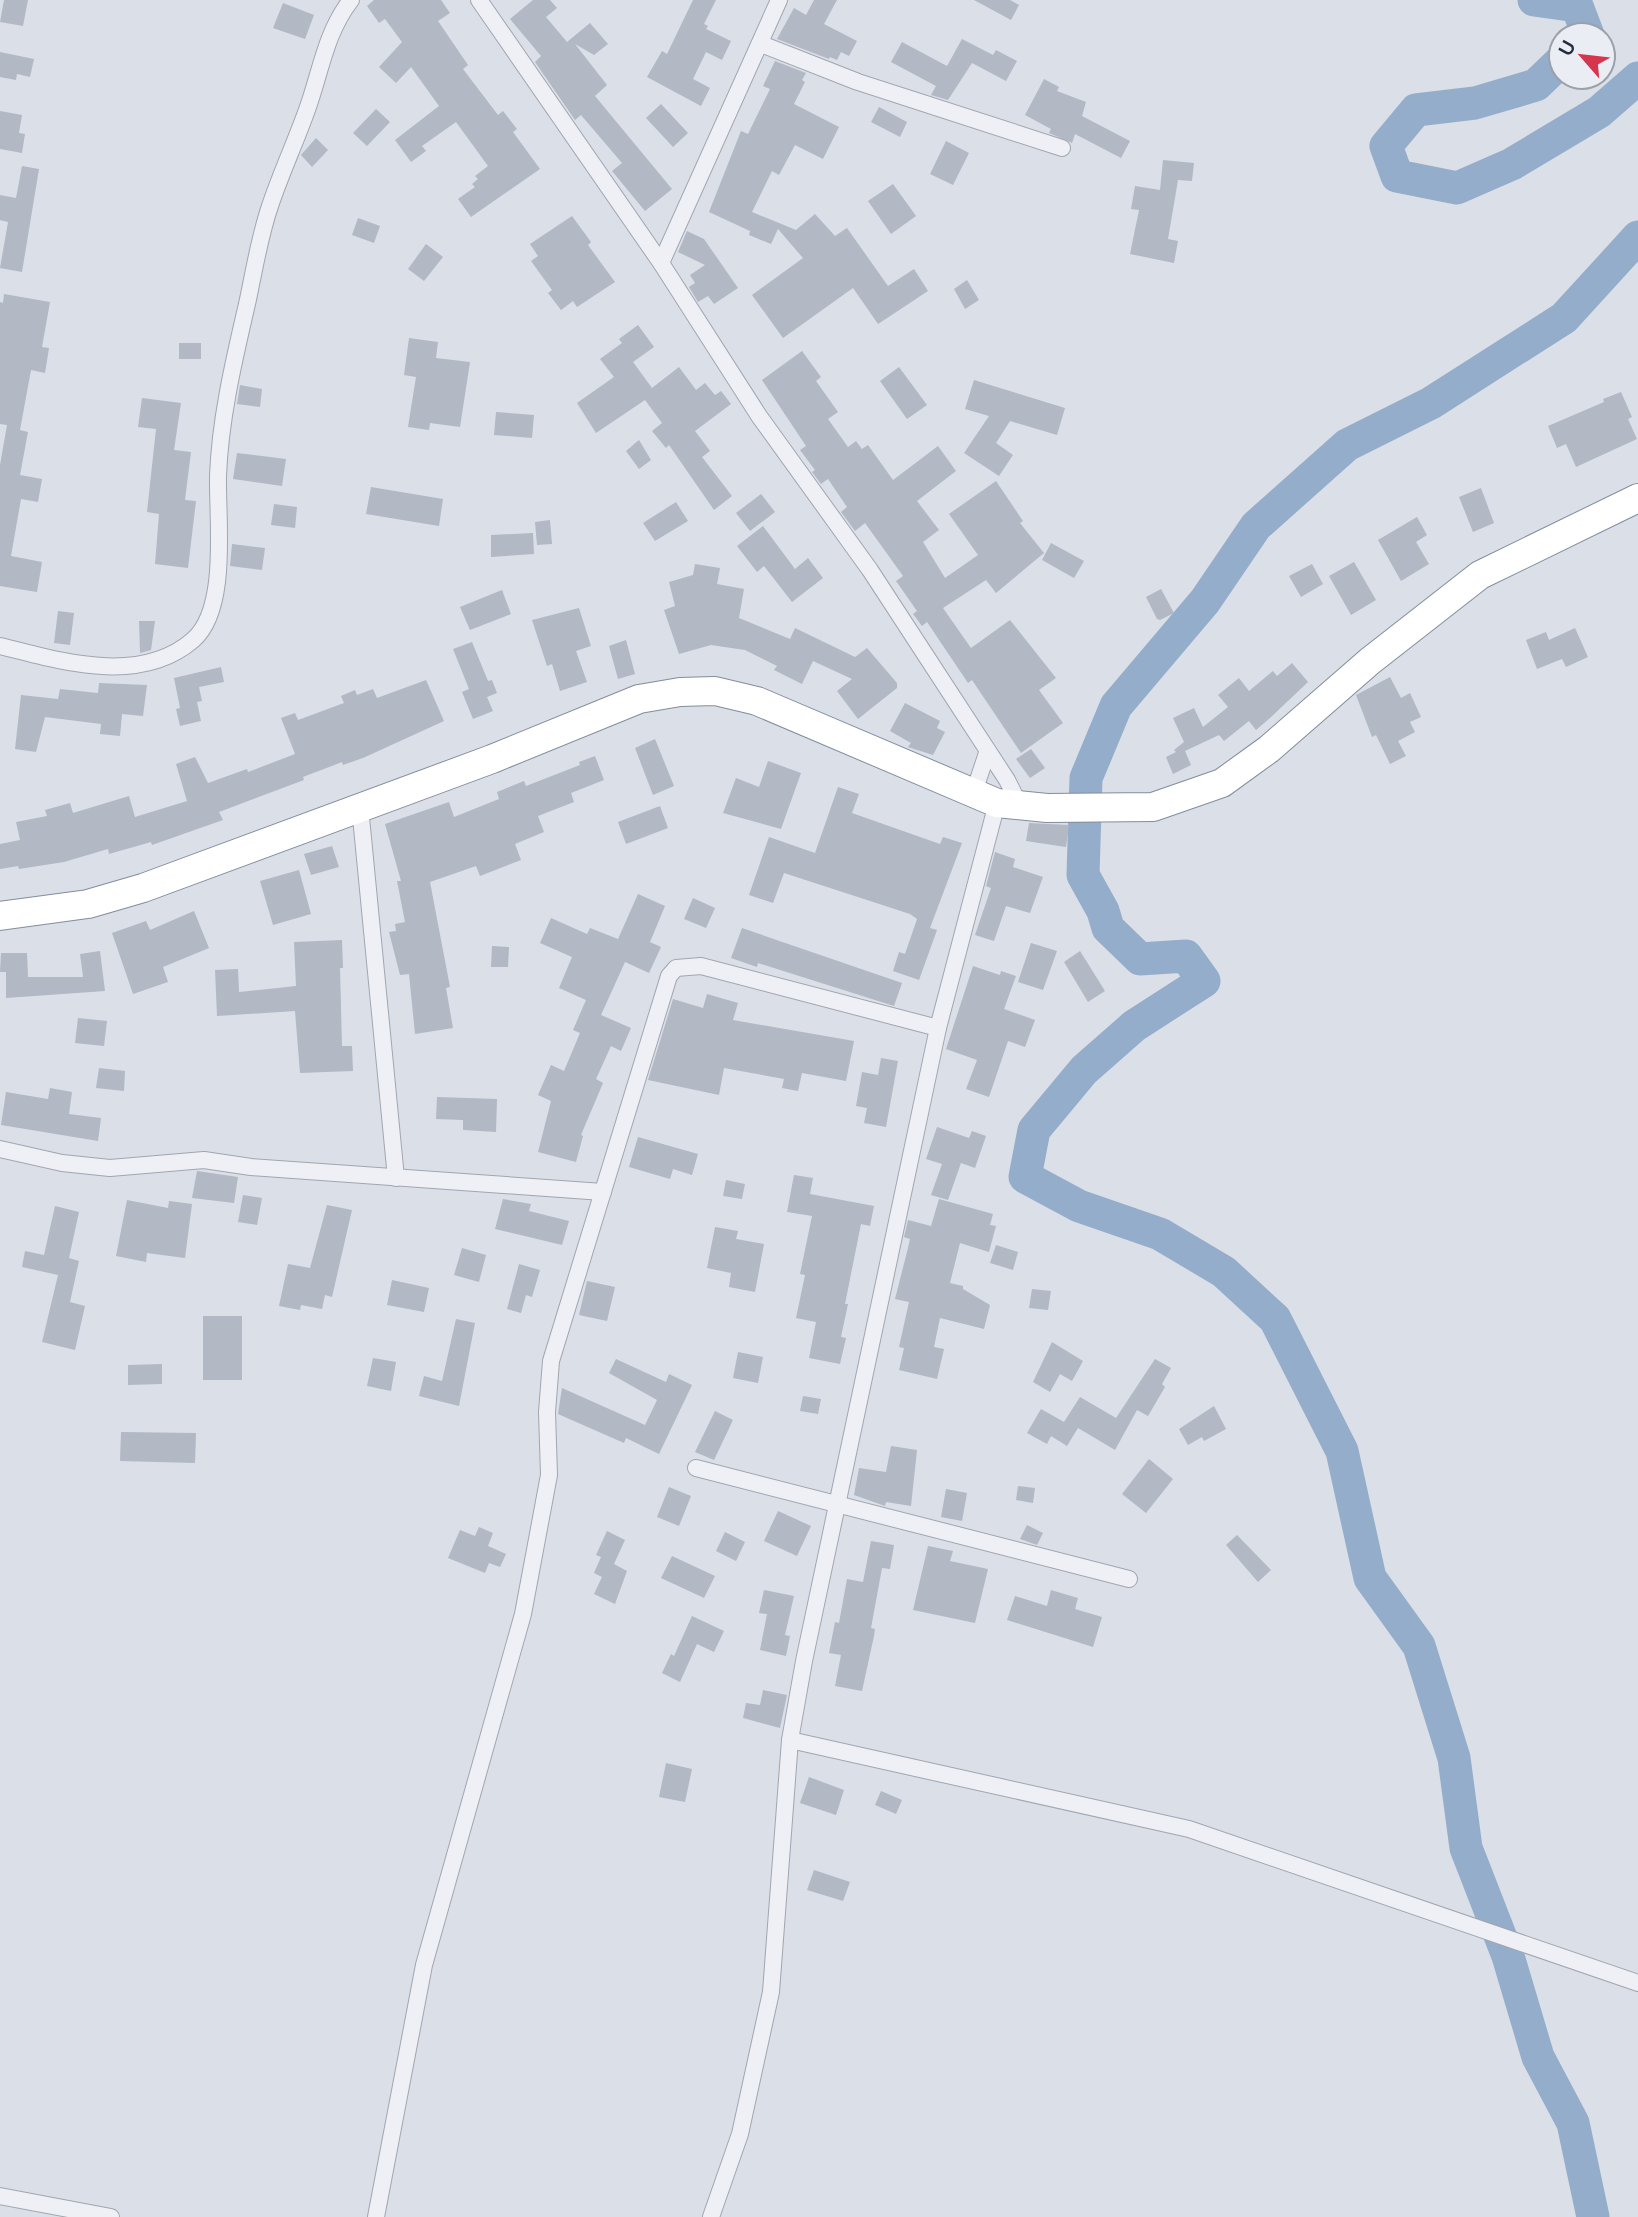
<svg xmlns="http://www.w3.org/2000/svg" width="1638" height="2217" viewBox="0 0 1638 2217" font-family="Lato,sans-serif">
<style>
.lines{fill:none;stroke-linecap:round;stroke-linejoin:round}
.river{stroke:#93adca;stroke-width:33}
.building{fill:#b2b8c4}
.street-casing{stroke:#a0a6b1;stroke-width:18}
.highway-casing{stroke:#828d9e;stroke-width:30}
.street{stroke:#eef0f5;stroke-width:16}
.highway{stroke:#fff;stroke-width:28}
</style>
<rect width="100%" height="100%" fill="#dbdfe7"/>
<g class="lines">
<!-- river -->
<g class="river">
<polyline points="1534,0 1577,6 1588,35"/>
<polyline points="1561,61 1536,85 1475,103 1416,110 1386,146 1397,176 1457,188 1512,164 1599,112 1638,78"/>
<polyline points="1593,2217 1573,2123 1538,2057 1508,1956 1466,1848 1454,1758 1419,1646 1370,1578 1342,1451 1275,1319 1224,1272 1160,1234 1079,1206 1025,1177 1034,1130 1084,1070 1134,1026 1204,981 1186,956 1140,959 1108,928 1103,911 1083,875 1086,778 1116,706 1205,601 1256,526 1347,445 1431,403 1564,318 1638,237"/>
</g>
</g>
<!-- building -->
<g class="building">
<polygon points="4,0 28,0 23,26 0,22"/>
<polygon points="374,0 441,0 450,13 438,21 468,65 463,69 498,115 503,111 517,129 513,132 540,169 471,217 458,199 475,187 472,184 478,179 475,176 488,166 456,122 422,146 426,151 411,162 395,140 439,106 411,67 396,83 379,67 402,42 385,19 379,23 367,6"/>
<polygon points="533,0 550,0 557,8 546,17 567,42 590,23 608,44 594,55 575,44 607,85 595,96 672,189 645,211 612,171 622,163 581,115 575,120 535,62 541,56 510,19"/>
<polygon points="693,0 716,0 704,24 708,26 706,29 731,41 722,60 706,52 693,79 710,88 701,106 647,77 662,51 667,54"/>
<polygon points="814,0 837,0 824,24 857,41 849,56 841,52 837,60 830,57 829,59 777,39 794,8 806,15"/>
<polygon points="974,0 1010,0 1019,5 1011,20"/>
<polygon points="283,3 314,15 305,39 273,28"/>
<polygon points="962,39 993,55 996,50 1017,61 1006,81 972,63 948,100 931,95 936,86 891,62 902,42 947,66"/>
<polygon points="0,52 34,59 30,77 17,74 16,80 0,77"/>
<polygon points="775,61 806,73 802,80 805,82 794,104 839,127 823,159 795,145 779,175 772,171 752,212 796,230 815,214 835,236 847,228 888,286 914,269 928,291 878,324 853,288 783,338 752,295 803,258 778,229 771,244 749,235 750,231 709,212 741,131 748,134 770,89 763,86"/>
<polygon points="1044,79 1059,87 1057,91 1086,102 1082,116 1130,141 1121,158 1075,134 1072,143 1049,133 1051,129 1025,115"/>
<polygon points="661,104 688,133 673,147 646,118"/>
<polygon points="879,107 907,122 900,137 871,122"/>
<polygon points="376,109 390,122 367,146 353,133"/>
<polygon points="0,111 22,115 19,133 25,134 22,153 0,149"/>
<polygon points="316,138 328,150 312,167 301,155"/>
<polygon points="946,141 969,153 953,185 930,174"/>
<polygon points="1163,160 1194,163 1192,181 1178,180 1168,239 1178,241 1174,263 1130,254 1139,210 1131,209 1135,186 1160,190"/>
<polygon points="22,166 39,169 22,272 0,268 8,222 0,220 0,195 16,198"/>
<polygon points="893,184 916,216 891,234 868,201"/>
<polygon points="572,216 591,242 588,245 615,282 577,307 573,301 561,310 548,293 552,290 531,261 538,256 530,244"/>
<polygon points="358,218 380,226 374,243 352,235"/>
<polygon points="687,231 704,239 738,288 714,304 708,296 698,302 689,287 695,283 690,275 705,265 678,252"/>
<polygon points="426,244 443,257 424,281 408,269"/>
<polygon points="967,280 979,300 965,309 954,289"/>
<polygon points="4,294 50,302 42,347 49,348 45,373 31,370 20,430 28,432 20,475 42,479 38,502 21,499 11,556 42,562 37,592 0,586 0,465 7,425 0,424 0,302 3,303"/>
<polygon points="638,325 654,347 633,362 652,388 679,367 696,390 705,383 715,395 721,391 731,404 695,431 710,451 702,457 732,496 714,510 669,445 666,448 652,431 662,423 645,400 596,433 577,403 614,377 600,359 622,343 619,339"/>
<polygon points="409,338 438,342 436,358 470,362 460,427 430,423 429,430 408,427 416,377 404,375"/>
<rect x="179" y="343" width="22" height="16"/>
<polygon points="802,351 821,377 816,381 838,412 828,419 848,447 856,441 862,449 868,445 893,480 938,446 956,471 917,501 939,530 923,542 945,578 978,555 949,514 996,481 1023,521 1020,523 1044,553 996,593 986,580 943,608 971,648 1010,620 1056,678 1039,690 1063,723 1021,753 972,680 968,683 927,622 922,626 913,614 917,611 896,581 903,576 865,523 855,531 841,512 847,507 828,479 821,484 812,472 815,470 800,450 806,446 762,380"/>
<polygon points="899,367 927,405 907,419 880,381"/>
<polygon points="974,380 1065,408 1057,435 1010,421 996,443 1013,455 999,476 964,453 989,416 965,409"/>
<polygon points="240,385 262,389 260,407 237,404"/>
<polygon points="1621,392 1632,417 1628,419 1637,439 1576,467 1566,444 1557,448 1548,426 1604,402 1603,399"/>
<polygon points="142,398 181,403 174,450 191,452 185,500 196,501 188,568 155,564 159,514 147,512 156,429 138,427"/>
<polygon points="496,412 534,415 532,438 494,435"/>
<polygon points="639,440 651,460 639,469 626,451"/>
<polygon points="237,453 286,459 282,486 233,479"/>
<polygon points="371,487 443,499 439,526 366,514"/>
<polygon points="1481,488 1494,523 1473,532 1459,497"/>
<polygon points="761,494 775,512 750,531 736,513"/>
<polygon points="676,502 688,521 655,541 643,523"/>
<polygon points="274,504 297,507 295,528 271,525"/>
<polygon points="1417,517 1427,535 1416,542 1429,564 1401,581 1378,540"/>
<polygon points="550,520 552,544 537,545 535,522"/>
<polygon points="763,526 795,569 808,558 823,578 792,602 764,566 757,572 737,546"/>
<polygon points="533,533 534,554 491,557 491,535"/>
<polygon points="1051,543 1084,561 1074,578 1042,560"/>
<polygon points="232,544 265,548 262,570 230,566"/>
<polygon points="1354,562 1376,600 1351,615 1329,576"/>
<polygon points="695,564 720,568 717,584 744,589 739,618 790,639 795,628 855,657 867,648 897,683 897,688 858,719 837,691 852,679 813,661 802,684 774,670 777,666 745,650 711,645 679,654 664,610 675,606 669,582 693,575"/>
<polygon points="1312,564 1323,584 1301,597 1289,576"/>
<polygon points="1161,589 1174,613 1160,620 1157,619 1146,597"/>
<polygon points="502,590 511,614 470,630 460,607"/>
<polygon points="579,608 591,646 576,651 587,682 560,691 552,664 547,666 532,620"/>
<polygon points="58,611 74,613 70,645 54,643"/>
<polygon points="139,621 155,621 151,650 140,653"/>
<polygon points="1575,628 1588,657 1566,667 1562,659 1537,669 1526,640 1546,632 1549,640"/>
<polygon points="626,640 635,674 618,679 609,646"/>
<polygon points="472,642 488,681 492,680 497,693 487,697 493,711 473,719 462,692 469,689 453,649"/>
<polygon points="1292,663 1308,682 1270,718 1256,730 1249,721 1224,741 1219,735 1185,751 1191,765 1173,774 1166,757 1176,752 1174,750 1184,742 1173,718 1194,708 1203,727 1228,707 1218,695 1239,678 1249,691 1273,671 1277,676"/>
<polygon points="221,667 224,682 199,687 202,701 197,702 201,721 180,726 176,709 180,708 174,678"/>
<polygon points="1390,677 1401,698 1410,693 1421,717 1410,722 1415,732 1398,741 1406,756 1390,764 1376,735 1372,737 1356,695"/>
<polygon points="426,680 444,721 363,758 343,765 342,762 303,777 304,780 219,812 223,820 152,845 151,842 109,854 108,849 64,862 19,869 18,866 0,869 0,844 20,840 16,822 47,816 45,810 70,803 73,813 129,796 135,817 187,801 176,764 195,757 208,783 247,769 248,772 295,754 281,718 295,713 298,720 344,703 341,696 355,690 357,695 373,689 377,698"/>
<polygon points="99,683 147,685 143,716 122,714 120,736 100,734 101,724 45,717 36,752 15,749 21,695 58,699 60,689 98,693"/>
<polygon points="905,703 940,721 937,728 945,732 933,755 908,747 911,743 890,731"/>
<polygon points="655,739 674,786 653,795 635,748"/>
<polygon points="1031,749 1045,768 1030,778 1016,759"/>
<polygon points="595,756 604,780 571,793 574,802 538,816 544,832 515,844 521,860 480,876 476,866 430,882 450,987 446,988 453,1028 415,1034 409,974 400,975 389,932 396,931 395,924 405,922 397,881 401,881 385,824 449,802 454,817 499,799 497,792 524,781 526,786 580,765 579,762"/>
<polygon points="768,761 801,773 781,829 723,813 736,778 759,787"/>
<polygon points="838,787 859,794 852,813 940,844 943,837 962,843 930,928 937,930 919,980 893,971 899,952 905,954 917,919 910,914 784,873 773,903 749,895 769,837 815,853"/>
<polygon points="660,806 668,828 626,844 618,822"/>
<polygon points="1029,823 1069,825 1066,847 1026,841"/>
<polygon points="332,846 339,867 311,875 304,854"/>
<polygon points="995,852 1015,859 1013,867 1043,877 1030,913 1006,906 994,941 975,935 991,888 986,886"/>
<polygon points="299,870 311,914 273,925 260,881"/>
<polygon points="638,894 665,906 650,942 661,947 649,973 625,962 601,1015 631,1028 621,1051 611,1046 596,1079 603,1083 581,1135 583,1136 576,1162 538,1152 551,1101 538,1095 551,1065 564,1071 580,1033 573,1030 586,1000 559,988 572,957 540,943 551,918 587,934 590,928 618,939"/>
<polygon points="693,898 715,908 706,928 684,919"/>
<polygon points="194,911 209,948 163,967 168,982 133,994 112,933 146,921 150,930"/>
<polygon points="742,928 902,983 894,1006 758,963 757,967 731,958"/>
<polygon points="342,940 343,968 340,968 342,1046 352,1046 353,1071 300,1073 295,1011 217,1016 215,970 238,969 239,992 296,986 294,942"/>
<polygon points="1031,943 1057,951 1043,990 1018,982"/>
<polygon points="492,946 509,947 508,967 491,967"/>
<polygon points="100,951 105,991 6,998 6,972 0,972 1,953 27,953 28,977 83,977 80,954"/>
<polygon points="1080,951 1105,991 1088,1002 1064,962"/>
<polygon points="973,966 1000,975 1001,971 1016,976 1004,1009 1035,1020 1025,1047 1008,1041 989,1097 966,1089 977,1060 946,1049"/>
<polygon points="707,994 738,1003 733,1020 854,1041 846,1081 802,1073 798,1091 782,1088 784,1079 724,1068 719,1095 648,1080 673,999 703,1008"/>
<polygon points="78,1018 107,1021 104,1046 75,1043"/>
<polygon points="881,1058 898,1061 886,1127 864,1123 867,1108 856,1106 862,1072 878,1075"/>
<polygon points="99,1068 125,1071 124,1091 96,1088"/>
<polygon points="50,1088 72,1092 69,1114 101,1118 98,1141 1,1125 6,1092 48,1099"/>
<polygon points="437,1097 497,1099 496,1132 463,1130 463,1120 436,1119"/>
<polygon points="937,1127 969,1138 972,1131 986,1136 975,1168 961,1163 948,1200 931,1195 942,1164 926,1159"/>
<polygon points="638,1137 698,1154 692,1175 673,1169 670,1179 629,1167"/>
<polygon points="197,1171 238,1177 234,1203 192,1198"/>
<polygon points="794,1175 813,1178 810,1194 874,1206 870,1226 861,1224 845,1304 848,1304 841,1337 846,1338 840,1364 809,1358 816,1322 796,1318 805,1275 800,1274 812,1216 787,1212"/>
<polygon points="726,1180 745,1184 742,1199 723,1196"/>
<polygon points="243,1195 262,1198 257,1225 238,1222"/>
<polygon points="503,1199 531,1204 529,1211 569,1221 562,1245 495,1229"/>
<polygon points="939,1199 993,1214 990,1225 996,1226 989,1252 960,1243 950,1283 963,1286 963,1289 990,1305 984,1329 940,1318 934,1347 944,1349 937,1379 899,1370 904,1348 899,1347 909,1302 895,1299 908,1248 910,1239 904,1237 908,1220 931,1226"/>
<polygon points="127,1200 168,1208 169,1201 192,1204 185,1258 147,1253 146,1262 116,1256"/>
<polygon points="327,1205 352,1210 332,1297 325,1295 322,1309 301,1305 300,1310 279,1306 288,1264 310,1268"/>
<polygon points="55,1206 79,1212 69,1258 79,1261 70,1302 85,1306 75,1350 42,1342 58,1275 22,1267 25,1251 44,1255"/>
<polygon points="715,1227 738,1231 736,1239 764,1244 755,1292 729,1287 731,1273 707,1268"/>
<polygon points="996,1245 1018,1252 1013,1270 990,1263"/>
<polygon points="462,1248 486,1255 479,1282 454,1275"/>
<polygon points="519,1264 540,1270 532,1297 526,1295 521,1313 507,1309"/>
<polygon points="392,1280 429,1288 424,1312 387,1305"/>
<polygon points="587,1281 615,1287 607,1321 579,1315"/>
<polygon points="1032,1289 1051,1291 1048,1310 1029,1308"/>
<rect x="203" y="1316" width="39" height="64"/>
<polygon points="456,1319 475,1323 459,1406 419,1396 424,1376 442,1381"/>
<polygon points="1052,1342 1083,1361 1072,1381 1060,1374 1050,1392 1033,1382"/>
<polygon points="738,1352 763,1357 758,1383 733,1378"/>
<polygon points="373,1358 396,1362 391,1391 367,1386"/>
<polygon points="616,1359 666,1382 669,1374 692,1385 659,1454 626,1438 624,1443 558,1414 562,1388 645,1425 657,1400 609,1373"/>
<polygon points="1155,1359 1171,1368 1162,1384 1165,1387 1148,1416 1137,1410 1115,1450 1078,1428 1067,1446 1051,1436 1047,1444 1027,1433 1041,1409 1064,1422 1080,1397 1116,1418"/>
<polygon points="162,1364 162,1384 128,1385 128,1365"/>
<polygon points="803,1396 821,1399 818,1414 800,1411"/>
<polygon points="1214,1406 1226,1429 1204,1441 1202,1437 1188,1445 1179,1429"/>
<polygon points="715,1411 733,1420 714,1460 695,1452"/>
<polygon points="121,1432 196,1433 195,1463 120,1461"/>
<polygon points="891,1446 917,1450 911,1506 886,1502 885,1506 854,1495 859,1468 886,1472"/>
<polygon points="1149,1459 1173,1479 1146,1513 1122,1494"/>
<polygon points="1018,1486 1035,1488 1033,1503 1016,1500"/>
<polygon points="669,1487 691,1496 679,1526 657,1517"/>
<polygon points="946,1489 967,1493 962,1521 941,1517"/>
<polygon points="778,1511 811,1526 797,1556 764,1541"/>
<polygon points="1027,1525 1043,1533 1037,1545 1020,1539"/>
<polygon points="479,1527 493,1533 488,1546 506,1554 500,1567 489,1563 485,1573 448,1558 460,1530 475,1536"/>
<polygon points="607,1531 625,1540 614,1564 627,1571 615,1604 594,1594 602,1577 594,1573 601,1557 596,1555"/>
<polygon points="725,1532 745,1542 736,1561 716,1551"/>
<polygon points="1237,1535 1271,1570 1258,1582 1226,1545"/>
<polygon points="871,1541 894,1545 890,1569 882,1568 871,1628 875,1629 874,1636 862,1691 835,1686 841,1655 829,1653 835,1622 839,1623 847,1579 863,1582"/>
<polygon points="928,1546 953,1551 950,1561 988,1569 975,1623 913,1610"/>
<polygon points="672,1556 715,1576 704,1598 661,1578"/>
<polygon points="764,1590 794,1596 785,1635 790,1636 786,1656 760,1650 767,1614 759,1613"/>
<polygon points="1051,1590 1078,1598 1075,1609 1102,1617 1093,1647 1007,1620 1015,1596 1047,1606"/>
<polygon points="692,1616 724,1631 714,1652 697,1644 680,1682 662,1673 671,1654 674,1656"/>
<polygon points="763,1690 787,1695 780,1728 743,1718 746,1703 760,1705"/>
<polygon points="666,1763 692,1769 685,1802 659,1797"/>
<polygon points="809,1777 844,1790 836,1815 800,1803"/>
<polygon points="881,1791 902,1800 896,1814 875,1805"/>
<polygon points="814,1870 850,1882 843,1901 807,1890"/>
</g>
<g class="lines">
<defs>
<g id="street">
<polyline points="479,0 661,263 759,416 870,570 1007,780 1020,806"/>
<polyline points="761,44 858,82 1062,148"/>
<polyline points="661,263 779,0"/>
<path d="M 0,646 C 60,661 140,686 193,640 C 229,609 217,520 218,476 C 220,419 234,360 247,304 C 254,272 259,238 270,206 C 281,173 296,141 308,107 C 321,70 326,32 351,0"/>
<polyline points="973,795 987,753"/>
<polyline points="360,807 396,1178"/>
<polyline points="0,1149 62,1163 110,1168 204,1160 251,1167 603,1192"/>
<polyline points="696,1468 1129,1579"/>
<polyline points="790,1740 1189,1829 1638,1983"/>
<polyline points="0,2196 111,2217"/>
<polyline points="376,2217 424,1965 523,1614 549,1475 547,1412 551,1361 669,976 676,968 701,966 938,1028"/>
<polyline points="711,2217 740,2134 771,1992 790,1740 804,1661 938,1028 997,803"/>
</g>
<polyline id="highway" points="0,916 88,904 143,888 492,759 639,699 680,692 715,691 757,701 997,803 1047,808 1153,807 1222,783 1269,749 1370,661 1480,575 1638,498"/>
</defs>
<!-- street casing -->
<use href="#street" class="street-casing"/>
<!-- highway casing -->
<use href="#highway" class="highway-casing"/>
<!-- street -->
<use href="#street" class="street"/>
<!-- highway -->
<use href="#highway" class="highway"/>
</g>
<!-- north arrow -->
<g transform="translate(1582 56) rotate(298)"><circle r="33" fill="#eaeef4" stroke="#9ba1ab" stroke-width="2"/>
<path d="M0-5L12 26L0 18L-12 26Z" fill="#d5364d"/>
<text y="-10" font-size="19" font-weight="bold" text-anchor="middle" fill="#242d3d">U</text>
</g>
</svg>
